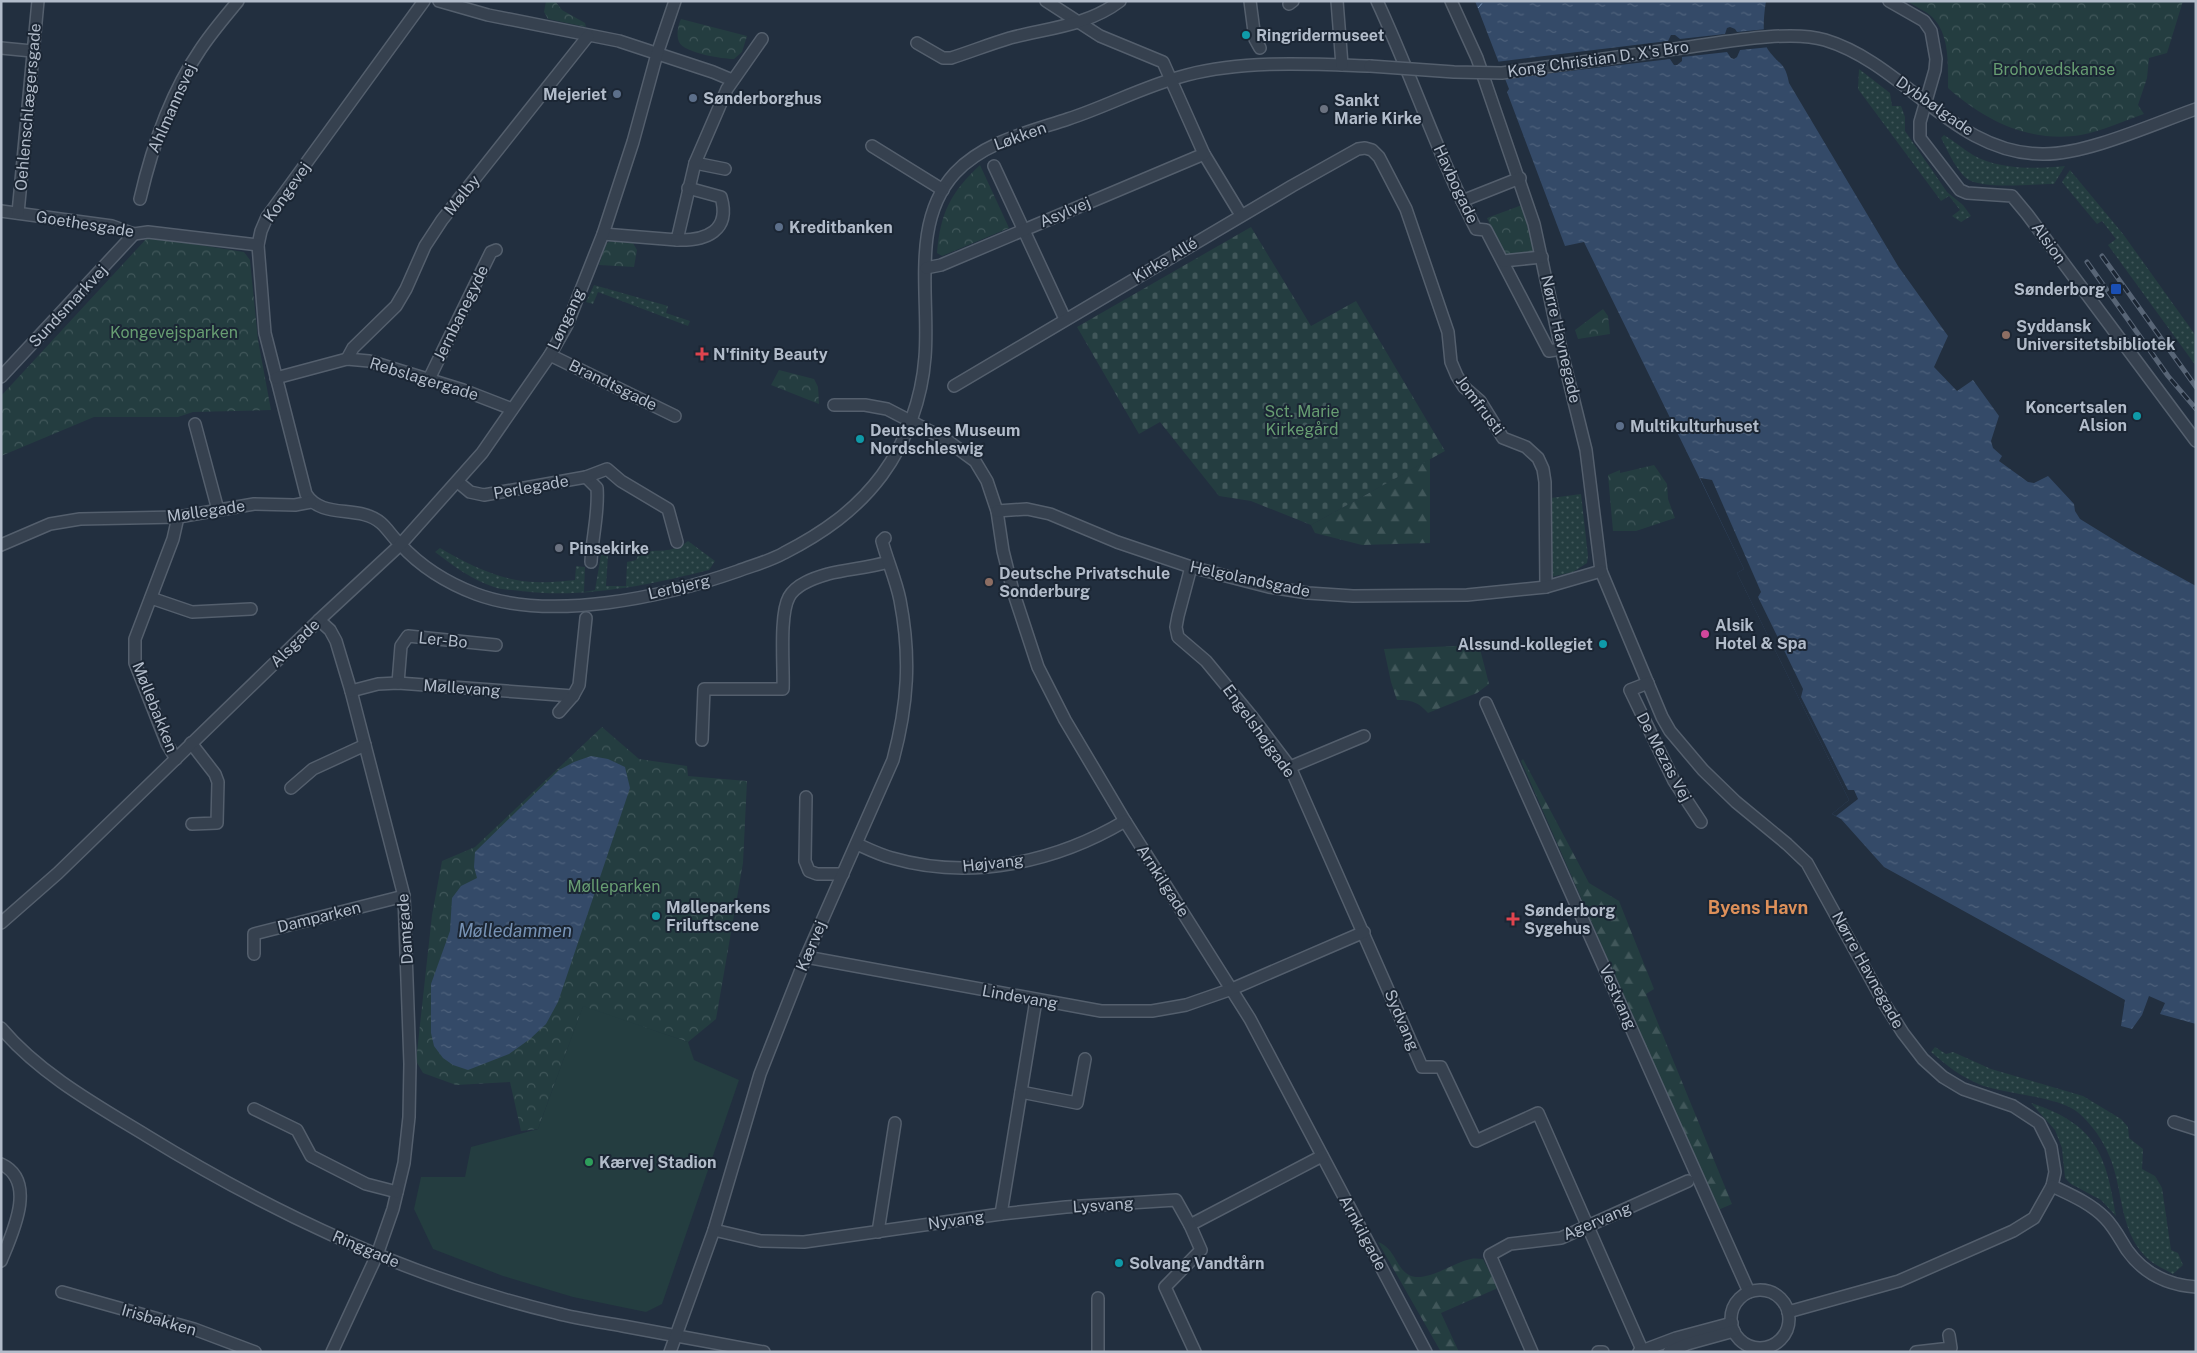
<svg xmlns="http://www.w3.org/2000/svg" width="2197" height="1353" viewBox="0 0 2197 1353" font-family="'Public Sans',sans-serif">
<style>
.grass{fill:url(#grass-dots)}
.forest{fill:url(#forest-firs)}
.cemetery{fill:url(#cemetery-stones)}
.park{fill:url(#park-crowns)}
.pitch{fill:#243d40}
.water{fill:url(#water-ripples)}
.pier{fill:#222f3f}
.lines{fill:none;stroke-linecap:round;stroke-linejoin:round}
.ferry{stroke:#7792b4;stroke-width:1;stroke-dasharray:6 5;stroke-linecap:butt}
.minor-casing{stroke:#545f6d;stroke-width:14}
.minor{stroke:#36414f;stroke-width:11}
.rail-casing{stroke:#586576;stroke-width:5}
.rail{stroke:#1b2634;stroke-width:3;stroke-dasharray:9;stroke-linecap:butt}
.minor-bridge-casing{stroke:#545f6d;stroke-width:14;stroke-linecap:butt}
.minor-bridge{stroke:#36414f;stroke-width:11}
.culture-dot{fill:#0f9aa8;stroke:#1b2634;stroke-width:2}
.service-dot{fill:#5c6f8a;stroke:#1b2634;stroke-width:2}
.worship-dot{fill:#6b7280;stroke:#1b2634;stroke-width:2}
.transit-dot{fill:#1a4fb4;stroke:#1b2634;stroke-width:2}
.education-dot{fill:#8d6e63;stroke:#1b2634;stroke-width:2}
.health-dot{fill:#e0444e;stroke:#1b2634;stroke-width:2}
.hotel-dot{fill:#d1479c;stroke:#1b2634;stroke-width:2}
.leisure-dot{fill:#2e9e5b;stroke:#1b2634;stroke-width:2}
.labels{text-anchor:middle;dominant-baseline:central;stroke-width:4;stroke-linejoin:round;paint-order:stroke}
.poi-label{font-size:16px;font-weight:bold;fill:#b2bcca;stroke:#1b2634;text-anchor:start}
.street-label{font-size:16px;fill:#b2bcca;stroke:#1b2634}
.park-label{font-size:16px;fill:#679d72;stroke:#1b2634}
.neighbourhood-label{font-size:18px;font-weight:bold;fill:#dd905a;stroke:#1b2634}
.water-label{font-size:18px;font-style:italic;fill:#7792b4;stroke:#1b2634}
</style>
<defs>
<pattern id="grass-dots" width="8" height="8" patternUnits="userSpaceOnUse" patternTransform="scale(1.25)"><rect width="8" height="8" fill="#243d40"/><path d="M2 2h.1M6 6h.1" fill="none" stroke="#41575a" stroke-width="1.8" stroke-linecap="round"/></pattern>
<pattern id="forest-firs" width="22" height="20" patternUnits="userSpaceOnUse" patternTransform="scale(1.25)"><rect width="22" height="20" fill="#243d40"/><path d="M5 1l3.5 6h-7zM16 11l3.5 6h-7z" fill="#41575a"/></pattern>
<pattern id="cemetery-stones" width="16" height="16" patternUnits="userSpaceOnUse" patternTransform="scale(1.25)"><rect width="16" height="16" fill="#243d40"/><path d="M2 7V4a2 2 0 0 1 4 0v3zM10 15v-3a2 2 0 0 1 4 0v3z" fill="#41575a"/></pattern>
<pattern id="park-crowns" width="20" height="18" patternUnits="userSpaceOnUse" patternTransform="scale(1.25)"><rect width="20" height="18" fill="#243d40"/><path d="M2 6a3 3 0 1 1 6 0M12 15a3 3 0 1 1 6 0" fill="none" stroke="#41575a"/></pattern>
<pattern id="water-ripples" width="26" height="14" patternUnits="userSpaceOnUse" patternTransform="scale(1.25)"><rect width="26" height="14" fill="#344a68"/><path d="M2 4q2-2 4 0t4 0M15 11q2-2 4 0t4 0" fill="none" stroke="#4f627c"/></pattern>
</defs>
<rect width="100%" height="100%" fill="#222f3f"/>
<!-- grass -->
<g class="grass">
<polygon points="1859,69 1890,93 1892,106 1901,106 1905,117 1905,131 1947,192 1963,205 1971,216 1961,222 1952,216 1960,210 1949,196 1941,201 1858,89"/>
<path d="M 1944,135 C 1954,141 1963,149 1973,155 C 2000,170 2035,169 2065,166 L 2054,184 C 2034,184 1980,190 1966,178 C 1955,168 1948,151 1941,138 Z"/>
<polygon points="2070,170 2123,234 2196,336 2196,366 2108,245 2116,239 2102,221 2097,224 2062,182"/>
<polygon points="594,285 668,306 666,313 690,321 688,326 598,292 593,304 586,302"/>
<polygon points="1581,494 1588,556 1587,563 1573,572 1551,577 1551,498"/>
<path d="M 688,541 L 715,561 L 709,570 C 649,585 583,599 521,591 C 512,590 502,590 494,587 C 472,580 454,566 435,552 L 440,548 C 469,565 503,582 536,582 C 549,583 562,581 575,580 L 576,566 L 585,567 L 584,592 L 595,590 L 601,555 L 608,555 L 606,586 L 626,586 L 627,562 L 636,560 L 639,553 C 659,548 669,555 688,541 Z"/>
<path d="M 1935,1047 L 1946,1054 L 1953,1052 L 1991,1069 L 2083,1096 L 2121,1119 L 2128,1127 L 2129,1138 L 2143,1149 L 2142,1169 L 2155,1176 L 2162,1188 L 2171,1250 L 2178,1253 L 2183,1265 L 2173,1274 C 2166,1270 2159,1267 2153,1263 C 2117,1236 2125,1189 2108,1153 C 2104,1144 2098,1134 2092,1127 C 2088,1122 2082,1115 2076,1111 C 2057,1097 2006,1094 1981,1085 C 1961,1077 1946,1065 1931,1052 Z"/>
<path d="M 2031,1103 C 2095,1124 2106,1153 2116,1216 L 2101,1200 L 2071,1184 L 2065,1178 L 2062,1148 L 2055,1130 Z"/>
</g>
<!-- forest -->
<g class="forest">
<polygon points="1430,459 1430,543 1362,545 1315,533 1311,525"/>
<path d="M 1479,645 L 1489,684 L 1477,693 L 1428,713 C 1418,702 1412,700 1397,700 L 1391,682 L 1384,649 Z"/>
<polygon points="1523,759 1589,883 1619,901 1654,989 1646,994 1732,1204 1718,1210 1521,761"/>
<path d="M 1378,1242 C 1395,1248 1396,1268 1409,1275 C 1425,1284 1456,1261 1471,1259 C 1475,1258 1479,1259 1483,1259 L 1498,1288 L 1441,1313 L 1459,1352 L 1441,1352 Z"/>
</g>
<!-- cemetery -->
<polygon class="cemetery" points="1251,227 1311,326 1356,301 1445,451 1311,525 1251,501 1219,496 1160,422 1139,434 1077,327"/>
<!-- park -->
<g class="park">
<polygon points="546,1 555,1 562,10 585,23 586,27 548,19 544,12"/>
<path d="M 1907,1 L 2183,1 L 2167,53 L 2149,58 L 2147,78 L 2138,105 L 2144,114 C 2123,121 2102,131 2081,135 C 2030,143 1985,121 1948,88 C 1948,64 1950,33 1931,16 C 1924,10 1914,6 1907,1 Z"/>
<path d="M 681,19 L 747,36 L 742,52 L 734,59 C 723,59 684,53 679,42 C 676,35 678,25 681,19 Z"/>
<path d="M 980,165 L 1009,228 L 942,256 L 937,253 C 940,213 951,192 980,165 Z"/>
<polygon points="1522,205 1535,254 1505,258 1487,218"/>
<polygon points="148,237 244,252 250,260 258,340 271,410 193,412 178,417 94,417 1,456 1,396"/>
<polygon points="610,241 633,243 637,250 634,267 599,265 606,244"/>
<polygon points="1603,309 1608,316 1610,334 1578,339 1575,330"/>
<polygon points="779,370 814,379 818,387 819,404 771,385"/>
<polygon points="1654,465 1667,484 1668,499 1675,518 1636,531 1613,531 1608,475 1620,470 1620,473"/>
<polygon points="602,727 639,759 687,766 688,776 747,781 743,863 716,1019 688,1042 583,1007 538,1129 521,1131 510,1082 456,1085 423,1073 416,1061 432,915 442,861 475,847"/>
</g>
<!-- pitch -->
<polygon class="pitch" points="583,1006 688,1042 694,1060 739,1080 662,1304 646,1312 573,1297 503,1276 433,1249 414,1209 421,1177 465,1177 471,1147 538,1129"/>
<!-- water -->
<g class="water">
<path d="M 1475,1 L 1766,1 C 1764,13 1761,41 1769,51 C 1780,66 1785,62 1789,83 L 1898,266 L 1948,336 L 1934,367 L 1957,391 L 1973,380 L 1999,416 L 1991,441 L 1993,448 L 2002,456 L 1999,461 L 2028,482 L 2034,483 L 2048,476 L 2074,504 L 2075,511 L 2080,519 L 2132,551 L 2196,586 L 2196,1024 L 2160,1014 L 2165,1003 L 2149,996 L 2142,1015 L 2132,1029 L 2121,1026 L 2125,1000 L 1884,867 L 1841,819 L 1832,814 L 1849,800 L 1737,573 L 1744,569 L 1584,242 L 1565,246 L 1507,92 L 1509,89 Z"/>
<polygon points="591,756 608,759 625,767 630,788 558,1002 546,1024 530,1039 509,1054 468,1070 453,1065 443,1058 434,1046 431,1033 431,984 450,931 452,898 461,886 477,878 474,867 475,852 559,770 574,762"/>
</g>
<!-- pier -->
<g class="pier">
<polygon points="1730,27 1735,29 1737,32 1767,29 1770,47 1740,50 1737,57 1734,59 1731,58 1727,52 1682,57 1682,61 1677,65 1674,65 1670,59 1503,79 1496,62 1668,41 1671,35 1675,35 1680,39 1725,34 1727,28"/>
<polygon points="1700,478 1712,480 1761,592 1758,597 1803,689 1801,697 1848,790 1854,790 1858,799 1836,816 1832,814 1849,800 1737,573 1744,569"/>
</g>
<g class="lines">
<!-- ferry -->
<polyline class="ferry" points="1478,8 1484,1"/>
<defs>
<g id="minor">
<path d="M 424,1 L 267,217 L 261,231 L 258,245 L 265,333 L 306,494 C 322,520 359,504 381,523 C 388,529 393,538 400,544 C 421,567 447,583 476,594 C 551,622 664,597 738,571 C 754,565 770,561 784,553 C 823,533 856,510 882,475 C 907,441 922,398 925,357 C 930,297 910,222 955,173 C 984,142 1029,132 1068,119 C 1108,106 1146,85 1187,75 C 1245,60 1310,64 1370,66"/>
<polyline points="439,1 488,15 619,41 713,72 732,80"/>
<polyline points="1046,1 1100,36 1163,62 1204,154 1241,215"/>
<polyline points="1250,1 1255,39 1260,48"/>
<polyline points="1337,1 1342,65"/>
<path d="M 1377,1 C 1412,76 1438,156 1476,229 L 1486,230 L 1549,351 L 1561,349"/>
<polyline points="1451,1 1477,58 1534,224 1561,349 1586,450 1601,571 1662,717 1670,731 1703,770 1736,802 1787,844 1807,863 1884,1003 1903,1033 1923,1059 1943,1077 1963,1089 2013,1106 2039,1123 2051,1147 2055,1172 2052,1186 2034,1218 2013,1231 1899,1281 1788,1312"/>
<polyline points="1889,1 1924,21 1931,31 1936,59 1935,70 1920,122 1920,138 1960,190 1967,193 2012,196 2027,214 2196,441"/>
<polyline points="1289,4 1293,1"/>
<path d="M 917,43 L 943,58 L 951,58 C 970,52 990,44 1010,38 C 1048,28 1087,26 1120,1"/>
<polyline points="1,48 32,51"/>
<path d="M 1682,48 C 1720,43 1790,29 1825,40 C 1905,64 1955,155 2044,154 C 2088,154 2153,124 2196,109"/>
<polyline points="872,146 943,190"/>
<polyline points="695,163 725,169"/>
<polyline points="994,166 1065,319"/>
<path d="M 140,199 C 152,147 170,94 200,50 C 211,33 225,17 238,1"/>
<polyline points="1462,201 1520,178"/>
<polyline points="1,211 112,226 134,234 148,232 258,245"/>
<polyline points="18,213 38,1"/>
<polyline points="603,234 677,240 695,163 727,89 762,39"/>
<path d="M 677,240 C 706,241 731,231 721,197 L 688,188"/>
<polyline points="1503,261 1542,257"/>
<polyline points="926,268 941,265 1204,154"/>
<polyline points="550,355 675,416"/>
<polyline points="347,359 353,348 396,306 406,289 425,246 442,220 588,36"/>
<polyline points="1,377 134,234"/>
<polyline points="276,378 347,359 369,361 463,390 512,409"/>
<polyline points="429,379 491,252 496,250"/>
<polyline points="954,386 1292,186 1358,149 1365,148 1372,150 1379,157 1406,209 1448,332 1451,362 1457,376 1464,387 1480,401 1503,438 1526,447 1538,458 1543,469 1545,482 1546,587"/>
<polyline points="834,405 865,405 887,409 945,439 975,461 987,481 997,511 1003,551 1013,591 1038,667 1065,720 1125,821 1250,1019 1426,1352"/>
<polyline points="195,424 218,510"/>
<path d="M 586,477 L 597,488 C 599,513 592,537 591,562"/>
<polyline points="458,482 470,492 484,495 586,477 607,469 621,481 668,509 677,542"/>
<polyline points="997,511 1027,509 1050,514 1117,542 1191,567 1269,587 1308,593 1353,596 1467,595 1546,587 1601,571"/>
<polyline points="1,545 50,524 80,519 178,517 254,504 295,505 311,502"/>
<polyline points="1191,567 1178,616 1176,627 1178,637 1206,661 1253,718 1290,767 1422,1067 1441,1067 1476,1141 1538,1113 1643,1352"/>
<polyline points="151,598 192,612 251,609"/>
<polyline points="319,620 330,630 336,641 351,691 404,896 410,1064 409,1117 404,1163 393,1209 377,1255 332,1352"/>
<polyline points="398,683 401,646 408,636 496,645"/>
<polyline points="1648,683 1630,690 1674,781 1701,822"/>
<polyline points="351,691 378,684 398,683 573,696"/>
<polyline points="1486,703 1749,1292"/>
<polyline points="559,712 573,696 579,685 586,618"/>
<path d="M 702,740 L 704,689 L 783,689 C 784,667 779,615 789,597 C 796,584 814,578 828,574 C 848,569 868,568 888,562"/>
<polyline points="191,743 215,774 218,782 217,823 192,824"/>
<polyline points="176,759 167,744 135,663 135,639 173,539 178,517"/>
<polyline points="1290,767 1364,736"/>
<polyline points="291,788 313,769 365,745"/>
<polyline points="806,797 805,861 809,871 817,874 843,874"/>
<path d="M 857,844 C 868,849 880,855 892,858 C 971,881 1056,862 1125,821"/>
<polyline points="1,923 58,873 319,620 400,545 482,453 550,355 567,325 603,234 633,142 657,54 675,1"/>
<polyline points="254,954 254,934 404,896"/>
<polyline points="806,957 1101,1011 1152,1011 1186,1005 1232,989 1364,932"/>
<path d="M 1,1028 C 40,1074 96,1105 147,1136 C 274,1214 410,1278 556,1313 C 578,1319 601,1322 623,1326 C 670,1335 717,1343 764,1352"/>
<polyline points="1021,1092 1077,1103 1085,1059"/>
<polyline points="254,1109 297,1130 311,1156 366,1184 397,1192"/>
<polyline points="2174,1122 2196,1129"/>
<path d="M 1,1164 C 38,1181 12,1234 1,1261"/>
<path d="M 2052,1186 C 2071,1195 2090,1203 2105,1218 C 2114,1227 2120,1239 2127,1250 C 2144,1274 2167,1285 2196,1287"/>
<polyline points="1001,1214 1036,1000"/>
<polyline points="1190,1225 1322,1156"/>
<polyline points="714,1230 761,1241 804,1242 1001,1214 1066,1207 1176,1200 1190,1225 1201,1250 1165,1287 1195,1352"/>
<polyline points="878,1232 895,1123"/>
<circle cx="1760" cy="1319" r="29"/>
<polyline points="62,1292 194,1329 255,1352"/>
<path d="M 670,1352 L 714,1230 L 760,1074 L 806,957 L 893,760 C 908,704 911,657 900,600 C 896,580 887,560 882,541 L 885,538"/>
<polyline points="1098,1352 1098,1298"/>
<polyline points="1532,1352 1490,1255 1510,1244 1561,1238 1688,1181"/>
<polyline points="1598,1352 1603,1352"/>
<polyline points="1639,1352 1676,1338 1732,1323"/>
<polyline points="1669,1352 1687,1344 1734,1331"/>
<polyline points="1916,1352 1951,1348 1949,1335"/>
</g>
</defs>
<!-- minor casing -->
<use href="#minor" class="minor-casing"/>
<!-- minor -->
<use href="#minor" class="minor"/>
<defs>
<g id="rail">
<polyline points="2102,256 2196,387"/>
<polyline points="2087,262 2168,376 2196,409"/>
</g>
</defs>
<!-- rail casing -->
<use href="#rail" class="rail-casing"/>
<!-- rail -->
<use href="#rail" class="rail"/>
<defs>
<polyline id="minor-bridge" points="1370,66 1454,72 1502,73 1682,48"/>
</defs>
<!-- minor-bridge casing -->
<use href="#minor-bridge" class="minor-bridge-casing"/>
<!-- minor-bridge -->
<use href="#minor-bridge" class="minor-bridge"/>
</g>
<!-- markers -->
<g class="culture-dot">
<circle cx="1246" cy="35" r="5"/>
<circle cx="2137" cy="416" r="5"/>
<circle cx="860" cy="439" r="5"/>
<circle cx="1603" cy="644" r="5"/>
<circle cx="656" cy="916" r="5"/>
<circle cx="1119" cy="1263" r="5"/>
</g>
<g class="service-dot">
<circle cx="617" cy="94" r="5"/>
<circle cx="693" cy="98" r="5"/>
<circle cx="779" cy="227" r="5"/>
<circle cx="1620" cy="426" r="5"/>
</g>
<g class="worship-dot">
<circle cx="1324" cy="109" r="5"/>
<circle cx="559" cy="548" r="5"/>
</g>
<rect class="transit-dot" x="2110" y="283" width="12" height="12" rx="2.5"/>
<g class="education-dot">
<circle cx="2006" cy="335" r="5"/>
<circle cx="989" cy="582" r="5"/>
</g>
<g class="health-dot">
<path d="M699.5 346.5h5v5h5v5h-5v5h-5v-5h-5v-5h5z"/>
<path d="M1510.5 911.5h5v5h5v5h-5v5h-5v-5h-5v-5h5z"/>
</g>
<circle class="hotel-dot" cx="1705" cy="634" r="5"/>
<circle class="leisure-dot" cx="589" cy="1162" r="5"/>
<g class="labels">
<!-- poi labels -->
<g class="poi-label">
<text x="1256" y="35">Ringridermuseet</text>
<text x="607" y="94" text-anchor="end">Mejeriet</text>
<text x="703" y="98">Sønderborghus</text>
<text x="1334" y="100">Sankt<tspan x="1334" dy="18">Marie Kirke</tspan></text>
<text x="789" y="227">Kreditbanken</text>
<text x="2105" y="289" text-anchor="end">Sønderborg</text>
<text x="2016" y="326">Syddansk<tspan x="2016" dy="18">Universitetsbibliotek</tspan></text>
<text x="713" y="354">N'finity Beauty</text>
<text x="2127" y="407" text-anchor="end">Koncertsalen<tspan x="2127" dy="18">Alsion</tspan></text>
<text x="1630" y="426">Multikulturhuset</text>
<text x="870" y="430">Deutsches Museum<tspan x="870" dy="18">Nordschleswig</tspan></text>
<text x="569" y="548">Pinsekirke</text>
<text x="999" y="573">Deutsche Privatschule<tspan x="999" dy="18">Sonderburg</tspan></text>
<text x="1715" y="625">Alsik<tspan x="1715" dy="18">Hotel &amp; Spa</tspan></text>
<text x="1593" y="644" text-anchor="end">Alssund-kollegiet</text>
<text x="666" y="907">Mølleparkens<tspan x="666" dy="18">Friluftscene</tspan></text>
<text x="1524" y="910">Sønderborg<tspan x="1524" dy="18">Sygehus</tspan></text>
<text x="599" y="1162">Kærvej Stadion</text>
<text x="1129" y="1263">Solvang Vandtårn</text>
</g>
<!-- street labels -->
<g class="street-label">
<text transform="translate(1598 59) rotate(-8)">Kong Christian D. X's Bro</text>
<text transform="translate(1935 106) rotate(35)">Dybbølgade</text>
<text transform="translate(28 107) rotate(-85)">Oehlenschlægersgade</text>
<text transform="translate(172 108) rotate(-66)">Ahlmannsvej</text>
<text transform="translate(1020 136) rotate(-20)">Løkken</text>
<text transform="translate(1456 184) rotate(65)">Havbogade</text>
<text transform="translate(287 192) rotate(-55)">Kongevej</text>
<text transform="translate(462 195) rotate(-51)">Mølby</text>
<text transform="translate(1065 212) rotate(-23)">Asylvej</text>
<text transform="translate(85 224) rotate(9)">Goethesgade</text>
<text transform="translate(2049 243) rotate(54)">Alsion</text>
<text transform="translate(1165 260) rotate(-31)">Kirke Allé</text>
<text transform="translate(68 306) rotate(-47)">Sundsmarkvej</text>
<text transform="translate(461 313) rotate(-64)">Jernbanegyde</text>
<text transform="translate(566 319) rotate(-65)">Løngang</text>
<text transform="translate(1561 339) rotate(77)">Nørre Havnegade</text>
<text transform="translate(424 379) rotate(17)">Rebslagergade</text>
<text transform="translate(613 385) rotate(26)">Brandtsgade</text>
<text transform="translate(1480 405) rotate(53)">Jomfrusti</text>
<text transform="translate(531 487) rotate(-10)">Perlegade</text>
<text transform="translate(206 511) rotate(-8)">Møllegade</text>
<text transform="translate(1250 579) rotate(12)">Helgolandsgade</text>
<text transform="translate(679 587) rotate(-13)">Lerbjerg</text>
<text transform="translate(443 640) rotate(6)">Ler-Bo</text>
<text transform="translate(295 643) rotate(-44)">Alsgade</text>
<text transform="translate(462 688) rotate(4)">Møllevang</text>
<text transform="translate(155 707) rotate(68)">Møllebakken</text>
<text transform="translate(1259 731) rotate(54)">Engelshøjgade</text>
<text transform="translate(1664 757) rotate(62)">De Mezas Vej</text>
<text transform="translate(993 863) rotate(-6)">Højvang</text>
<text transform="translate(1163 881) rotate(57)">Arnkilgade</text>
<text transform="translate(319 917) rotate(-14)">Damparken</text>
<text transform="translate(405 929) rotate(-94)">Damgade</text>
<text transform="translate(811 946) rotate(-67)">Kærvej</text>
<text transform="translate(1868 970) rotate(61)">Nørre Havnegade</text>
<text transform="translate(1020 997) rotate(10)">Lindevang</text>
<text transform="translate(1618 997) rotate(66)">Vestvang</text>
<text transform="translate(1402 1020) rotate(67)">Sydvang</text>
<text transform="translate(1103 1205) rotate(-4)">Lysvang</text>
<text transform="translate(956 1220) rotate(-8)">Nyvang</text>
<text transform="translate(1597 1221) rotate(-23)">Agervang</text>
<text transform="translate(1363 1233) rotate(62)">Arnkilgade</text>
<text transform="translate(366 1249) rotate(23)">Ringgade</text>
<text transform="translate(159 1320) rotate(16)">Irisbakken</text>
</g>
<!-- park labels -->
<g class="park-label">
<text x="2054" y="69">Brohovedskanse</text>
<text x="174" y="332">Kongevejsparken</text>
<text x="1302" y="411">Sct. Marie<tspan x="1302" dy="18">Kirkegård</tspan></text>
<text x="614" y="886">Mølleparken</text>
</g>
<!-- neighbourhood labels -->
<g class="neighbourhood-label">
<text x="1758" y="907">Byens Havn</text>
</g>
<!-- water labels -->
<g class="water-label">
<text x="515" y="930">Mølledammen</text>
</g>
</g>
<!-- border -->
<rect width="2197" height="1353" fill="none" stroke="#b2bcca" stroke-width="5"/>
</svg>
